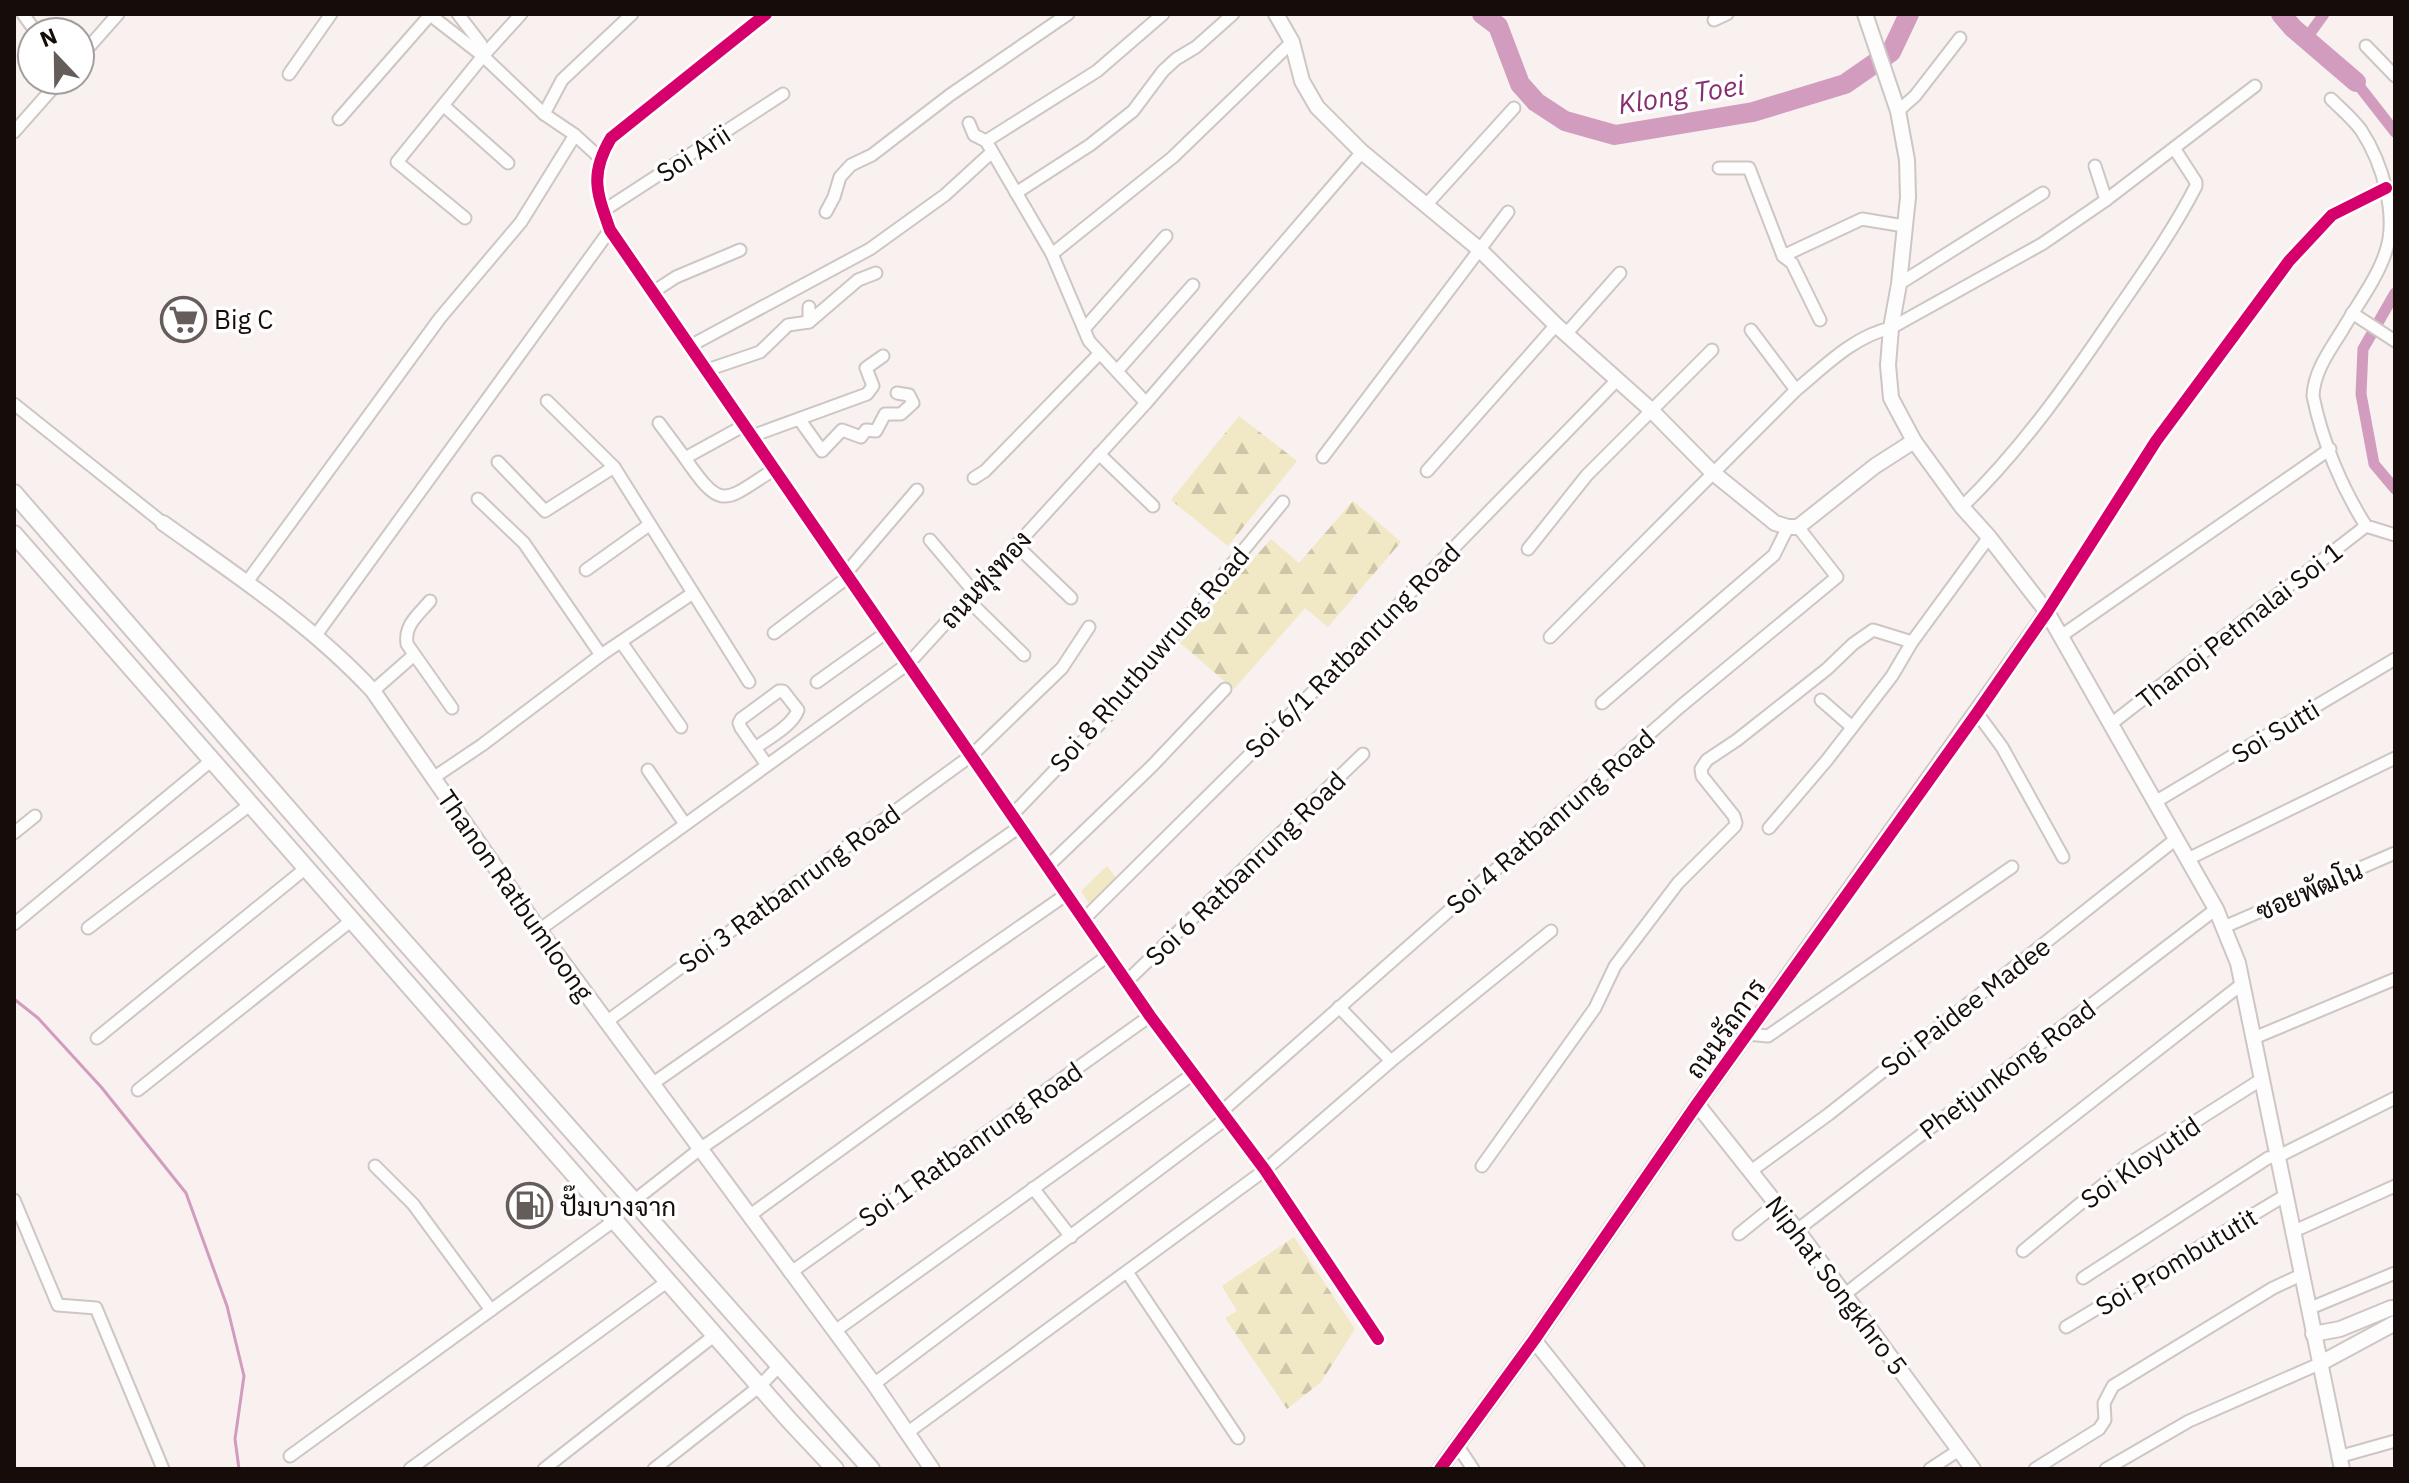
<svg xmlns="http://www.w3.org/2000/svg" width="2409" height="1483" viewBox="0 0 2409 1483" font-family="'IBM Plex Sans',Sarabun,sans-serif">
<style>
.forest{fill:url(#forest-firs)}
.park{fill:url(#park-crowns)}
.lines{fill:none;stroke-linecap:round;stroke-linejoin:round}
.stream{stroke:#d29cbf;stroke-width:3}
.canal{stroke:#d29cbf;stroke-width:11}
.river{stroke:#d29cbf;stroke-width:20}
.minor-casing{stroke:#cec6c3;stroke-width:15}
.tertiary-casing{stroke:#cec6c3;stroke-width:18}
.secondary-casing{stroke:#cec6c3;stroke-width:20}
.minor{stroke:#fefdfd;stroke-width:11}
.tertiary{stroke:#fefdfd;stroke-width:14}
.secondary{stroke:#fefdfd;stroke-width:16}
.cycleway-casing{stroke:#fff;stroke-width:17}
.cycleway{stroke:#d6006c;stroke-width:12}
.labels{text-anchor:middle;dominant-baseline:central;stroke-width:7;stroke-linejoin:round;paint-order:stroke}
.street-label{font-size:26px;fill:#160d0a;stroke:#fff}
.poi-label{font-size:26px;fill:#160d0a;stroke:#fff;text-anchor:start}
.water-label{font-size:28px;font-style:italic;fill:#882e70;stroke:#fff}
</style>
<defs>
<pattern id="forest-firs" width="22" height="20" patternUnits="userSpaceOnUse" patternTransform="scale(2)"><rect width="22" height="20" fill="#f1e8c5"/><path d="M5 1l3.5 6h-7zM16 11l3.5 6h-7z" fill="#cec6a8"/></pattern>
<pattern id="park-crowns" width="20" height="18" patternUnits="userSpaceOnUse" patternTransform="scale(2)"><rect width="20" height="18" fill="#f1e8c5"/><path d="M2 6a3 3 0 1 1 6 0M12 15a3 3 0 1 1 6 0" fill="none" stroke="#cec6a8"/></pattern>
</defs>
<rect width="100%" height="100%" fill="#f8f1ef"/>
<!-- forest -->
<g class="forest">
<polygon points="1239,416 1297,461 1228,546 1171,500"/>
<polygon points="1353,501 1401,542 1328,627 1305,608 1234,689 1180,643 1271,539 1299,563"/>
<polygon points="1294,1237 1355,1329 1321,1382 1287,1409 1225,1318 1237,1311 1222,1286"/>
</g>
<!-- park -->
<polygon class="park" points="1107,866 1119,881 1092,908 1081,891"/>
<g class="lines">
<!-- stream -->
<polyline class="stream" points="14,999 38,1018 102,1088 186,1193 227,1306 244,1376 235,1439 239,1469"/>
<!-- canal -->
<g class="canal">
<polyline points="2306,39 2324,14"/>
<polyline points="2356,82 2395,132"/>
<polyline points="2395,293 2363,349 2361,394 2374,464 2395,489"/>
</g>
<!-- river -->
<g class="river">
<polyline points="1482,14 1498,26 1520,84 1536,102 1565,121 1615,135 1753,112 1845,84 1891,52 1909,14"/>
<polyline points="2281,14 2293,28 2356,82"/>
</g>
<defs>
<g id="minor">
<polyline points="23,14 36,32"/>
<polyline points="429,14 483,56 544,114 575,135 599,157"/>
<polyline points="458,14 481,44 483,56"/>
<path d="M 766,14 L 611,138 C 589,175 597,193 610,230 L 1150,1016 L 1265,1170 L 1378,1339"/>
<polyline points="1714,20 1727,14"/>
<polyline points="2366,46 2395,76"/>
<polyline points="80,57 118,14"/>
<polyline points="289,74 331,14"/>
<path d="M 2331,99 C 2341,109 2353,119 2361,130 C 2382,162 2399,216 2385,254 C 2376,280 2357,305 2343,329 C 2330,350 2314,371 2313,396 C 2322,441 2342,488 2366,526 L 2395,535"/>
<polyline points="444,106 508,163"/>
<polyline points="1898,111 1915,96 1960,38"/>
<polyline points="544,114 562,80 632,14"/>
<polyline points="339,119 430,15"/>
<polyline points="969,123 974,135 986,141 1052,254 1089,341 1146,403"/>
<polyline points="14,132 60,80"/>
<polyline points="986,141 1097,71 1163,14"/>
<polyline points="2095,166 2106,200"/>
<polyline points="1719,168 1749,168 1783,256 1862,219 1904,226"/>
<polyline points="1016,193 1090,145 1133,111 1163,71 1176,59 1196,47 1233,14"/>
<polyline points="1426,205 1514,108"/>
<polyline points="603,211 783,94"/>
<polyline points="826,212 834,197 840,177 851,165 872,155 950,95 1068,14"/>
<polyline points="465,218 397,162 483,56 521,14"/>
<polyline points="1052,254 1173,157 1292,42"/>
<polyline points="1783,256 1792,263 1820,320"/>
<polyline points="1899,284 2043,193"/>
<polyline points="653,292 676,277 740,250"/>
<polyline points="809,307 809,322 858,280 876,273"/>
<polyline points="2352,313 2395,341"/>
<polyline points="1084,329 1166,236"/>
<polyline points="1566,334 1620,273"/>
<polyline points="690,346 870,249 945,195 992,152"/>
<polyline points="707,370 760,352 788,325 809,322"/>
<polyline points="1117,371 1193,285"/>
<path d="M 1796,390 C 1825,366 1854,336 1891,328 L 2042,244 L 2106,200 L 2255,86"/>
<polyline points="547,401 614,467 749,682"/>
<polyline points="14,404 163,523"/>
<polyline points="799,419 822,451 842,430 861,437 866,430 876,431 885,414 901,414 913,403 909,395 897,393"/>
<polyline points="659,423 685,458"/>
<path d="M 745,425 L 685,458 C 723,514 725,500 775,469"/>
<polyline points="752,436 867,394 873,386 866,368 883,356"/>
<polyline points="1099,454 1153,506"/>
<polyline points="1323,457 1508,212"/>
<polyline points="498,462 545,511 614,467"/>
<polyline points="1427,471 1556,325"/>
<polyline points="974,478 985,471 1100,353"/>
<polyline points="478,499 524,543 601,655"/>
<path d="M 1962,507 C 2021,450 2068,383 2114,315 C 2143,273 2173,231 2196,186 L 2196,182 L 2174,148"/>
<polyline points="930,540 974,592"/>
<polyline points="1016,545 1071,598"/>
<polyline points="1528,549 1587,475 1712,350"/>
<polyline points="586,570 649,525"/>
<polyline points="846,573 917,490"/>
<polyline points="247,582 440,318 521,222 575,135"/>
<polyline points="967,599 1024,655"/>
<path d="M 430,601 C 418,615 404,625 407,644 L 452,708"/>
<polyline points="2047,612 2156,441 2289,261 2332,215 2386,188"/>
<polyline points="774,633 848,577"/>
<polyline points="316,635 610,230"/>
<polyline points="2061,636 2330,449"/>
<polyline points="1550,637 1796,390 1751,330"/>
<polyline points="621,642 681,727"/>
<polyline points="817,682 887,632"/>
<polyline points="373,691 414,655"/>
<polyline points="1821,700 1852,727"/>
<polyline points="1602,703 1774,555 1788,527"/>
<polyline points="1977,713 2002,747 2063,857"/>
<polyline points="2111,724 2366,526"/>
<path d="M 755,748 C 769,738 792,726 798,710 L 783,691 L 779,691 L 741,719 L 739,723 L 741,728 L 767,765"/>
<polyline points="648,770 685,824"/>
<polyline points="433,778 482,745 601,655 693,593"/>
<polyline points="2155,802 2395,659"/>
<polyline points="1013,814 1110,713 1283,502"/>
<polyline points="1769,828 1827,760 1892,676 1912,642 1989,537"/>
<polyline points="14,833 35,816"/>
<polyline points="2188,859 2395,758"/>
<polyline points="1048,866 1152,766 1225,689"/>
<polyline points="1084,919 1336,669 1617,380"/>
<polyline points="14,924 212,760"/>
<polyline points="2224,927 2395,853"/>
<polyline points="88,928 251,804"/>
<polyline points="539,930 909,663 1146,403 1362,152"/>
<polyline points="1127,981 1363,754"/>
<polyline points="1339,1007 1391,1061"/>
<polyline points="606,1022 972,755 1062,668 1089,627"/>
<polyline points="1747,1034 1768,1036 2012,867"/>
<polyline points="97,1038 306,868"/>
<polyline points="2254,1038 2395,979"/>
<polyline points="652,1084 1021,826"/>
<polyline points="138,1090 352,920"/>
<polyline points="1221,1112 1681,706 1837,577 1798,527"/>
<polyline points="375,1166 413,1204 491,1310"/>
<polyline points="1482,1166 1595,1008 1615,966 1678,883 1735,826 1736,823 1734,816 1702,776 1701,769 1707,760 1737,740 1827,669 1853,644 1873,630 1912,642"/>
<polyline points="1751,1171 1829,1114 2176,839"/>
<polyline points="1033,1188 1071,1237"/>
<polyline points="14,1200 58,1305 96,1308 163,1469"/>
<polyline points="635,1200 700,1149 1067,894"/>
<polyline points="749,1216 1109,955"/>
<polyline points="1797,1230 2216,909"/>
<polyline points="2292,1232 2395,1186"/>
<polyline points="1739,1234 1776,1204"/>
<polyline points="2023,1251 2127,1165 2262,1079"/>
<polyline points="1127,1272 1238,1438"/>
<polyline points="790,1273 1150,1016"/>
<polyline points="2083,1278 2268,1158 2279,1156 2395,1098"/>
<polyline points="1844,1295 2242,984"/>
<polyline points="2308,1309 2395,1273"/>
<polyline points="2066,1327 2286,1195"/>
<polyline points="835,1331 1193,1074"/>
<polyline points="874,1384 1227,1118"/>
<polyline points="907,1433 1265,1170 1391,1061 1551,931"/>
<polyline points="1457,1445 1473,1469"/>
<polyline points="290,1456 615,1220"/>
<polyline points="2338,1457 2395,1441"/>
<polyline points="410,1469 668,1281"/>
<polyline points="544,1469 715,1335"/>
<polyline points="654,1469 760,1386 779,1366"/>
<polyline points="1930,1469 1959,1450"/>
<polyline points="2035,1469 2099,1429 2105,1420 2104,1403 2113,1386 2273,1288 2301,1275"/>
<polyline points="2106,1469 2189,1421 2319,1364"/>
</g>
<g id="tertiary">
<polyline points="1276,14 1292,42 1302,81 1317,107 1362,152 1479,249 1556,325 1650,409 1712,472 1775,523 1788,527 1798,527 1875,466 1914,441"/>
<polyline points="1865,14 1898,111 1907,160 1908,197 1899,284 1891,328 1888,365 1891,398 1914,441 1962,507 1989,537 2047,612 2216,909 2238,963 2342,1469"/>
<path d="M 163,523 C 236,575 312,625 373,691 L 539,930 L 874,1384 L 932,1469"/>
<polyline points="1697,1104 1797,1230 1973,1469"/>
<polyline points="2313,1334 2340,1329 2391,1308 2395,1309"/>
<polyline points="1534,1340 1637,1469"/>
<polyline points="2319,1364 2395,1323"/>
<polyline points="1440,1469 1534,1340 1697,1104 2047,612"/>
</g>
<g id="secondary">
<polyline points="14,493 371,904 871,1469"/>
<polyline points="14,534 789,1420 835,1469"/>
</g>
</defs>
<!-- minor casing -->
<use href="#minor" class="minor-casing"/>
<!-- tertiary casing -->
<use href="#tertiary" class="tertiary-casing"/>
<!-- secondary casing -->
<use href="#secondary" class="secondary-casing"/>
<!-- minor -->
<use href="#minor" class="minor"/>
<!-- tertiary -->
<use href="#tertiary" class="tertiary"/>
<!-- secondary -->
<use href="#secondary" class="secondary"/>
<defs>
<g id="cycleway">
<path d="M 766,14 L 611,138 C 589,175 597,193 610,230 L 1150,1016 L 1265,1170 L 1378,1339"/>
<polyline points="1440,1469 1534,1340 1697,1104 1977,713 2047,612 2156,441 2289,261 2332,215 2386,188"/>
</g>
</defs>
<!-- cycleway casing -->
<use href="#cycleway" class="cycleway-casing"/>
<!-- cycleway -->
<use href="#cycleway" class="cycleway"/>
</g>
<!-- icons -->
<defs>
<symbol id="supermarket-ring" viewBox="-11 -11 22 22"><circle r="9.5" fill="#fff" stroke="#655d5a" stroke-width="1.5"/><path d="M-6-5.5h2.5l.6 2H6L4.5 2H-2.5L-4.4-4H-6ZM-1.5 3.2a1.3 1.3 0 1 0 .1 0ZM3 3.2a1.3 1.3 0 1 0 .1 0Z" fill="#655d5a"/></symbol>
<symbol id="fuel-ring" viewBox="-11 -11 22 22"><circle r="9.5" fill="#fff" stroke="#655d5a" stroke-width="1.5"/><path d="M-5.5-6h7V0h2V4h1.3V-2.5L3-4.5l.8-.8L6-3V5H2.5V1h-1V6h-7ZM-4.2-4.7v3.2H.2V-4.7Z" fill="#655d5a"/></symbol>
</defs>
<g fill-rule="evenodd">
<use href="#supermarket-ring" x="158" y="294" width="51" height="51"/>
<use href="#fuel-ring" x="504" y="1180" width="51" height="51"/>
</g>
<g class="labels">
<!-- street labels -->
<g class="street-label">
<text transform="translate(693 153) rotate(-33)">Soi Arii</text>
<text transform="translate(985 579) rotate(-48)">ถนนทุ่งทอง</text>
<text transform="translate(2239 625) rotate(-38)">Thanoj Petmalai Soi 1</text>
<text transform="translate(1352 650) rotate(-45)">Soi 6/1 Ratbanrung Road</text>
<text transform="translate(1149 659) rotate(-49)">Soi 8 Rhutbuwrung Road</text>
<text transform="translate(2275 731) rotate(-31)">Soi Sutti</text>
<text transform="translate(1550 821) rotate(-41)">Soi 4 Ratbanrung Road</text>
<text transform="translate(1245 868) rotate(-44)">Soi 6 Ratbanrung Road</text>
<text transform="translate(789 888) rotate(-36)">Soi 3 Ratbanrung Road</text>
<text transform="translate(2309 890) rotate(-23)">ซอยพัฒโน</text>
<text transform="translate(516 895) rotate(55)">Thanon Ratbumloong</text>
<text transform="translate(1965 1006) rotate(-38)">Soi Paidee Madee</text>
<text transform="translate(1725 1028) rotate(-54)">ถนนรัถการ</text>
<text transform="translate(2007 1069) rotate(-37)">Phetjunkong Road</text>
<text transform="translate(970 1144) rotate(-35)">Soi 1 Ratbanrung Road</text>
<text transform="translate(2140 1162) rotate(-35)">Soi Kloyutid</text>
<text transform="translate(2176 1261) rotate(-31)">Soi Prombututit</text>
<text transform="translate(1837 1285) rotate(53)">Niphat Songkhro 5</text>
</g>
<!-- poi labels -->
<g class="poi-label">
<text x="214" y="319">Big C</text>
<text x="560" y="1206">ปั๊มบางจาก</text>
</g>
<!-- water labels -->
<g class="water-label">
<text transform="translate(1681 94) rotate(-9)">Klong Toei</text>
</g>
</g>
<!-- border -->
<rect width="2409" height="1483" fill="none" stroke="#160d0a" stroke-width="32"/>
<!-- north arrow -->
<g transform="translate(56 56) rotate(338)"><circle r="38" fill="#ffffff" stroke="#a29e9d" stroke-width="2"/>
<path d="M0-6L14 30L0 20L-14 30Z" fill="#655d5a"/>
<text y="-12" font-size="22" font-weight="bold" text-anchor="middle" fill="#160d0a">N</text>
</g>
</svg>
